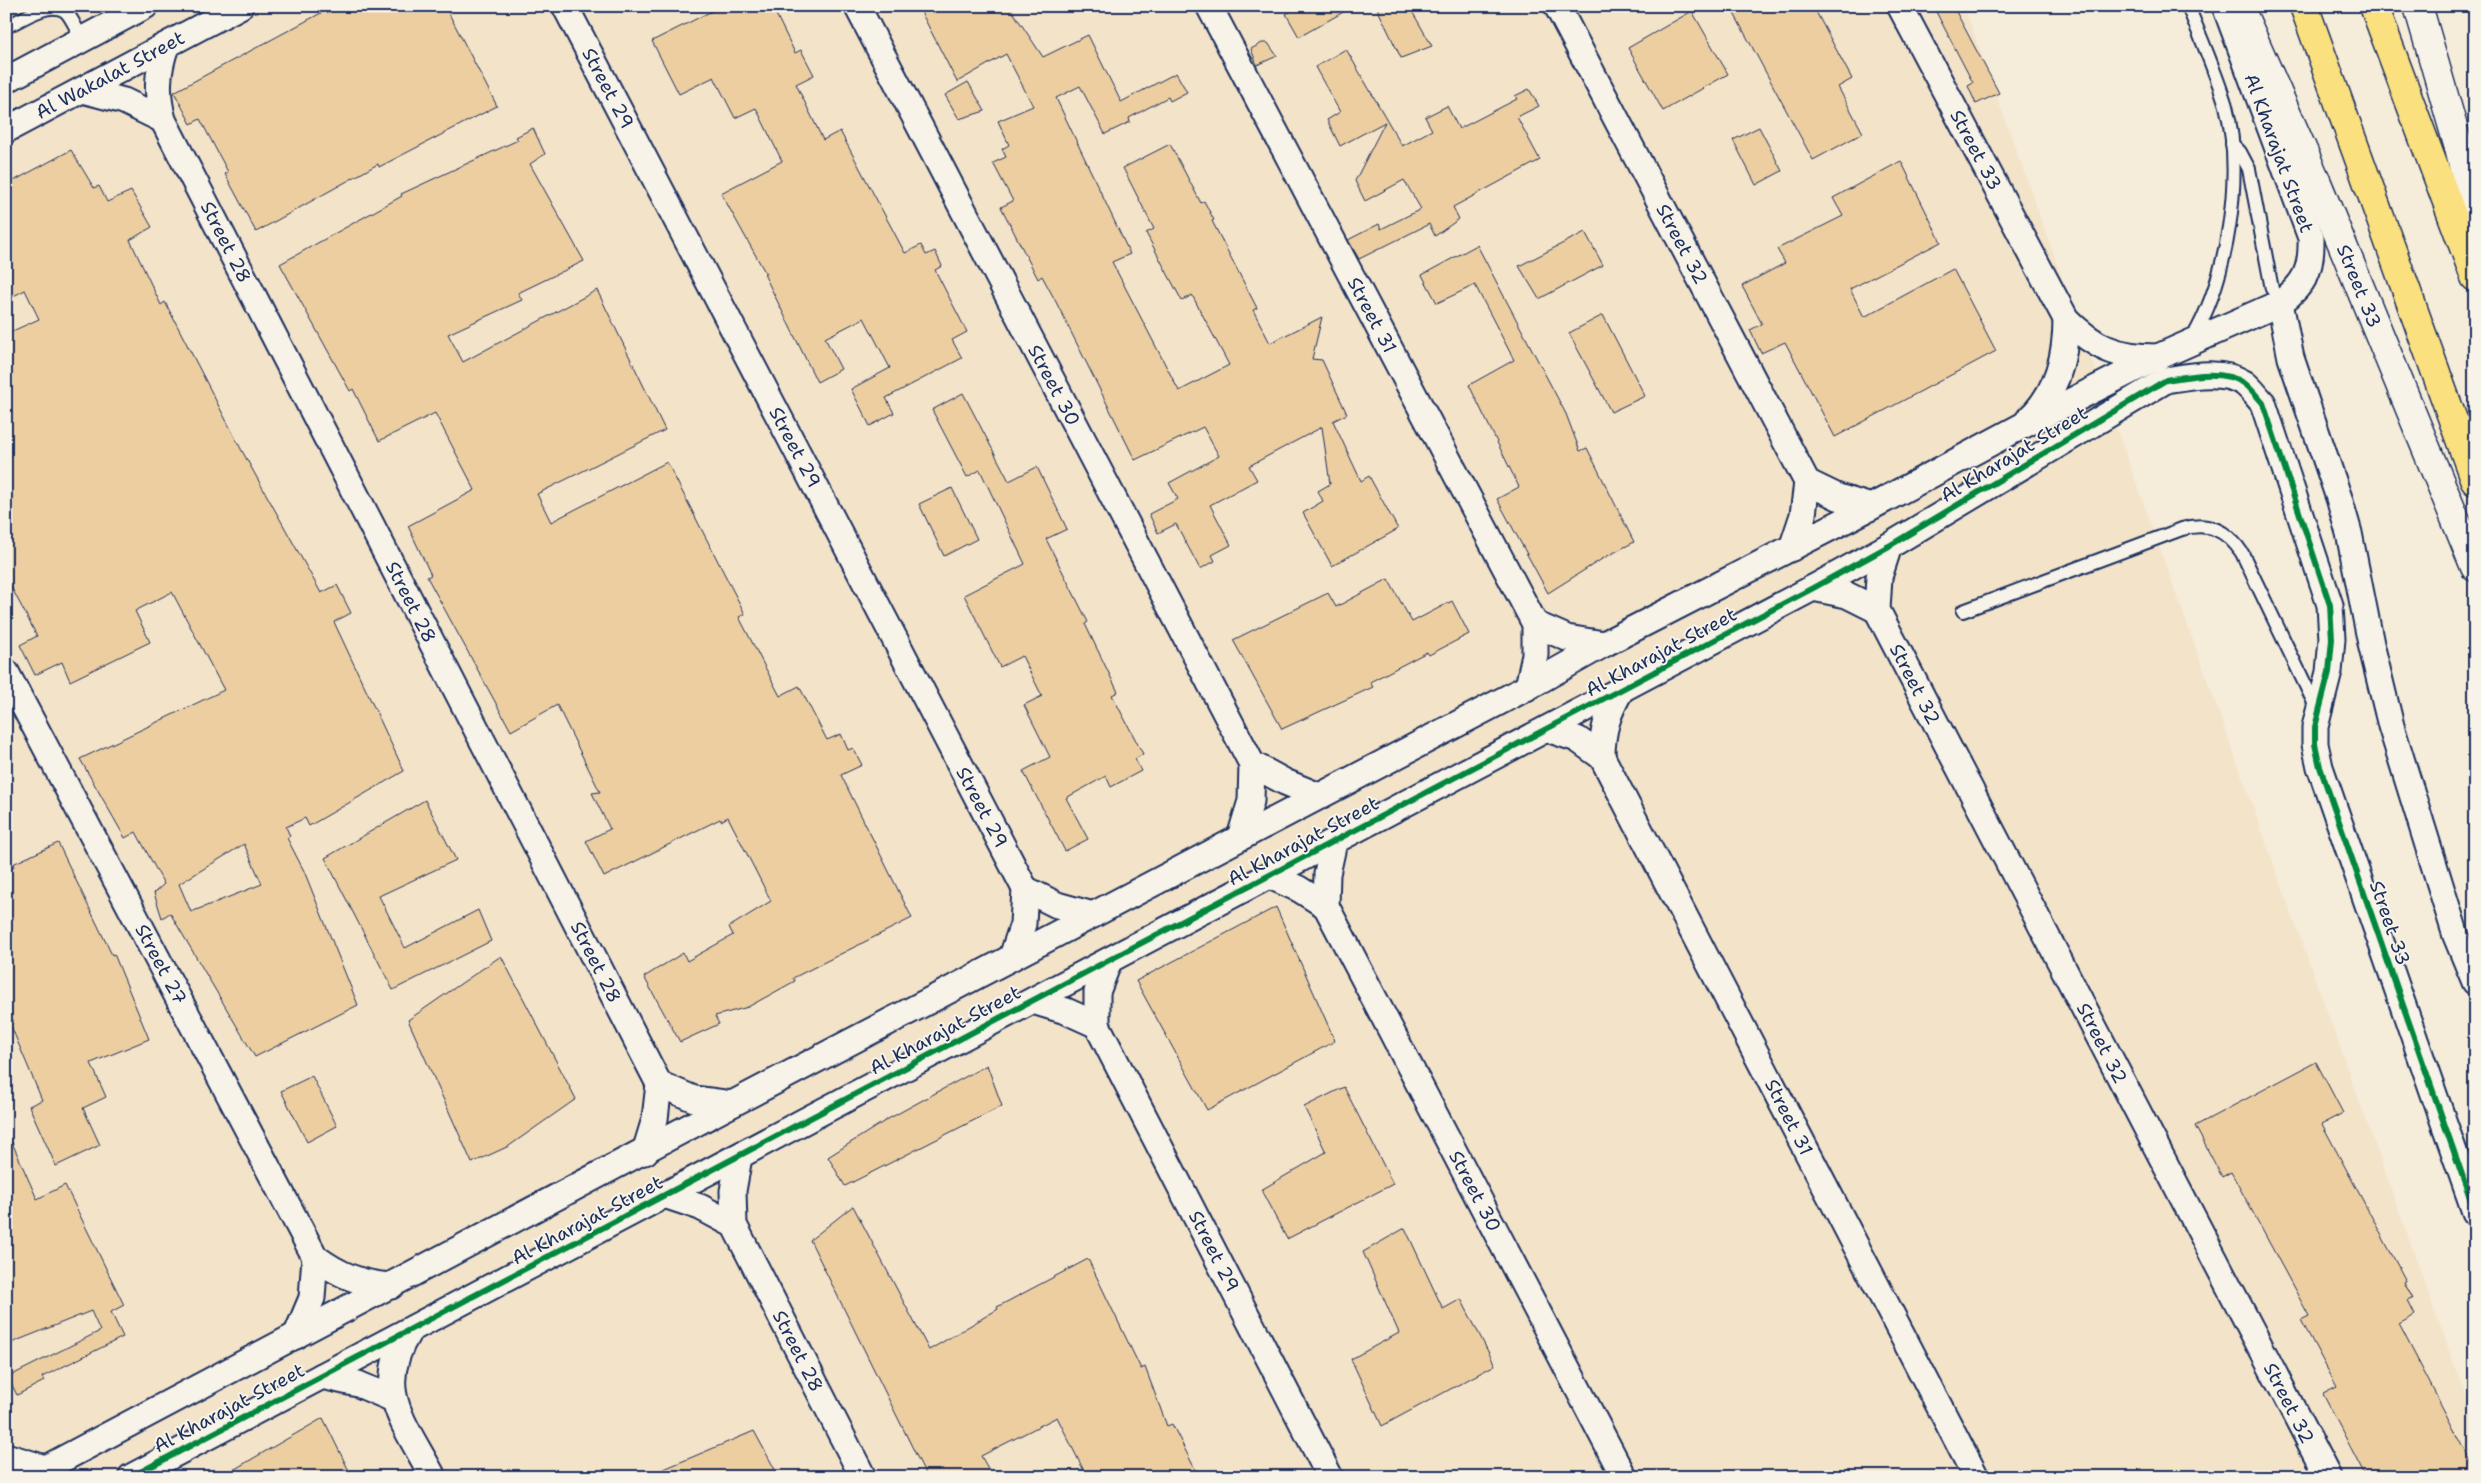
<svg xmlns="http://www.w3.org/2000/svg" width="2481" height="1483" viewBox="0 0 2481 1483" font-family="'Shantell Sans',sans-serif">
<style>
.built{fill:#f3e3c9}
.building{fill:#edcea0;stroke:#1b2f5e;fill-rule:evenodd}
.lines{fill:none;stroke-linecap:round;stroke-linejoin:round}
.service-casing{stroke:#1b2f5e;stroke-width:16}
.minor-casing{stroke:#1b2f5e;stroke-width:29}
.tertiary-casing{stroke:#1b2f5e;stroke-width:31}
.trunk-casing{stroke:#1b2f5e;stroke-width:31}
.service{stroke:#f7f3e8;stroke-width:12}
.minor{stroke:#f7f3e8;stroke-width:25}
.tertiary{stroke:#f7f3e8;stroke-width:28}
.trunk{stroke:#fbe080;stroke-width:28}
.cycleway-casing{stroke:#f7f3e8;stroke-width:9}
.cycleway{stroke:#00873e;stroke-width:6}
.labels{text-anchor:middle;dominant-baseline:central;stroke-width:4;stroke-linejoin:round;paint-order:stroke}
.street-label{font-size:19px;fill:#1b2f5e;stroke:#f7f3e8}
</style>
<rect width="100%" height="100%" fill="#f5ecda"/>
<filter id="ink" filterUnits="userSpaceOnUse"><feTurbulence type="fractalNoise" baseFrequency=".02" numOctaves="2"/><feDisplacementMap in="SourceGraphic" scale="10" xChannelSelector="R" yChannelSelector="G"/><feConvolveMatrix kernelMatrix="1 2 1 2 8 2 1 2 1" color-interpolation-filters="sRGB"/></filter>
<g filter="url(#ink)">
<!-- built -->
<polygon class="built" points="6,6 1964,6 2475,1422 2475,1477 6,1477"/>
<!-- building -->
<g class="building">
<polygon points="334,6 445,6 497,106 379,167 378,164 256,232 225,174 228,172 200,119 191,124 174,92"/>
<polygon points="722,6 772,6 795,53 801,50 814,75 796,84 823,140 840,131 905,253 921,245 926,255 935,251 942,266 935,270 967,332 952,340 962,358 886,398 894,413 870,426 851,389 890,368 864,318 825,338 841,369 817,382 764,274 766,274 721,193 782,161 756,108 735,118 714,77 679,94 652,41"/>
<polygon points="918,6 1009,6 1043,57 1088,35 1121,102 1176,73 1187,92 1170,101 1168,97 1129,118 1130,122 1105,134 1080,86 1056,98 1130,254 1112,262 1179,391 1229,365 1192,295 1182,301 1146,233 1154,229 1123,168 1170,144 1201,203 1204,201 1214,220 1212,221 1257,308 1253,310 1270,343 1322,317 1312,359 1322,360 1347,414 1333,421 1361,481 1369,476 1398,529 1332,566 1303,513 1323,501 1318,491 1330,484 1322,427 1249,466 1257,480 1210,505 1231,545 1212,555 1215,561 1200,569 1176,524 1158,533 1149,514 1178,499 1169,483 1219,456 1203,427 1135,460 1055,300 1042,276 1038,279 1001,207 1013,201 993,163 1006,157 1002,149 1009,145 998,121 1033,106 1006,54 957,82"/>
<polygon points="1300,6 1354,6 1299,37 1286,14"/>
<polygon points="1376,6 1409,6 1432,46 1401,58"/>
<polygon points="1730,6 1813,6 1852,79 1838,87 1863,133 1813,160"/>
<polygon points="1933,6 1953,6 1999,93 1976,104 1968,86 1973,83"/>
<polygon points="1692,11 1728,74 1663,111 1628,48"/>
<polygon points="1262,43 1268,43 1277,56 1257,65 1251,49"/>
<polygon points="1346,49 1402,146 1432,130 1425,117 1447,106 1459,129 1517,99 1515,96 1529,89 1539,106 1517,117 1540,160 1453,207 1459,219 1435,236 1429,224 1359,259 1348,240 1379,224 1381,229 1421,209 1404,180 1365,201 1355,181 1385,122 1340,146 1327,120 1340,112 1315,67"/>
<polygon points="968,82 985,111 959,119 945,95"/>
<polygon points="1759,127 1782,171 1756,185 1733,140"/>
<polygon points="533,128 545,154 530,164 584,261 518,293 522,300 448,334 463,362 597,290 665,430 537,494 551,522 667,462 745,614 739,617 780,696 799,686 827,740 841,734 848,750 853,748 862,765 841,775 912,918 793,978 795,981 748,1007 715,1016 719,1024 680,1042 644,977 683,953 687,961 733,935 729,927 771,901 728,817 721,821 720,819 604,877 586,841 610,829 592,793 600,792 557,705 511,731 427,577 431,575 408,526 475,490 435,413 379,441 353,389 350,391 280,264 402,196 401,194 518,140 516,137"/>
<path d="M 71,150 L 94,188 L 99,186 L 107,202 L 131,191 L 152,227 L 130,240 L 161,305 L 165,302 L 241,449 L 321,593 L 337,585 L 351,613 L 334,622 L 404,771 L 309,826 L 305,818 L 286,827 L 290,836 L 287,838 L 304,871 L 358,1005 L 255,1057 L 170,913 L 162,918 L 154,893 L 164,884 L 136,832 L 125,838 L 80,759 L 224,690 L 172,592 L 135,611 L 150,642 L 70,681 L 62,662 L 35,675 L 20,645 L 37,636 L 6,577 L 6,334 L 39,319 L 25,290 L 6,300 L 6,185 ZM 244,844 L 262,884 L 191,912 L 179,884 Z"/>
<polygon points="1901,161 1941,242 1850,289 1864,317 1953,269 1996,351 1835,437 1785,342 1761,353 1750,330 1762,324 1742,286 1785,263 1777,249 1843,216 1833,198"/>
<polygon points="1585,232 1603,265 1539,299 1519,266"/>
<polygon points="1477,245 1566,414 1580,451 1587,448 1634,542 1602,559 1548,593 1497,499 1519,487 1469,385 1514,360 1475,285 1437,303 1422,275"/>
<polygon points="1603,315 1645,396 1611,412 1569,333"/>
<polygon points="963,393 1009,481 1037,467 1067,529 1046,539 1088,622 1085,624 1118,692 1112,695 1143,754 1135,759 1141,771 1111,787 1106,776 1066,798 1088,839 1065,851 1023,771 1050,757 1024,705 1042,696 1022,656 1000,667 964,595 1025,564 980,470 967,477 932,410"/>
<polygon points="952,488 977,539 944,556 919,504"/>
<polygon points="1388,579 1412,622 1452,601 1469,634 1429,655 1427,652 1370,682 1373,687 1282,729 1233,640 1328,593 1336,607"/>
<polygon points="425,800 456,860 379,896 405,948 478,910 491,941 393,990 325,858"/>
<polygon points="58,843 112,955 114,954 149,1039 91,1063 106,1097 83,1108 100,1145 56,1166 29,1106 42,1100 6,1014 6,871 14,867 13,864"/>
<polygon points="1276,907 1335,1041 1207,1110 1136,981"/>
<polygon points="501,956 576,1099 509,1146 472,1163 408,1020"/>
<polygon points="2316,1062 2343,1113 2322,1124 2406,1281 2404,1282 2413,1299 2408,1301 2415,1315 2399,1324 2475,1470 2475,1477 2366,1477 2323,1394 2337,1387 2301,1320 2309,1316 2231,1172 2222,1177 2195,1126"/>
<polygon points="987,1065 1002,1106 845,1186 828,1157 888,1119"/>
<polygon points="312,1076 337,1126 307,1142 281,1091"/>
<polygon points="1344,1087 1393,1184 1287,1239 1261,1190 1326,1152 1304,1107"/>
<polygon points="6,1129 37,1199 65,1185 124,1305 111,1312 123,1337 42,1377 44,1381 17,1395 8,1377 100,1331 91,1311 6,1345"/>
<polygon points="853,1206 929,1350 998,1309 997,1307 1088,1259 1141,1369 1145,1367 1167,1426 1172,1424 1199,1477 1087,1477 1057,1417 981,1456 993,1477 927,1477 810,1240"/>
<polygon points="1405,1228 1443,1309 1461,1299 1495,1365 1382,1426 1351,1359 1399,1333 1363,1252"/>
<polygon points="323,1418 352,1477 221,1477"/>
<polygon points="754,1431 779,1477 645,1477"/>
</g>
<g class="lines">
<defs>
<g id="service">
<path d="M 2188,6 C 2201,39 2216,72 2226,106 C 2244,175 2228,278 2192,339"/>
<path d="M 6,27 C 21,20 49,0 65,11 C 72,17 77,31 82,39"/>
<polyline points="2232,144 2240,152 2249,169 2272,289"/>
<path d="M 1963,611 L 2182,529 C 2208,521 2227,530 2242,553 L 2318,711"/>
</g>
<g id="minor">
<polyline points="565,6 1025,889 1023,924 1012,957"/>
<polyline points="857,6 1252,764 1251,801 1240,837"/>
<polyline points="1209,6 1535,624 1535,655 1528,687"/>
<polyline points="1557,6 1807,482 1803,515 1792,548"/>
<path d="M 1900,6 L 2066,319 C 2095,348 2116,357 2157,357"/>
<path d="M 166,46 C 157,72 156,93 163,120 L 659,1084 L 655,1119 L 645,1152"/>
<polyline points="6,80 145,6"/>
<polyline points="82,90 124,101 163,120"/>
<polyline points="6,130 240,6"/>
<polyline points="2280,303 2291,358 2339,498 2349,533 2371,644 2391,726 2456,936 2475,982"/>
<path d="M 2029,419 C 2057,393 2066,357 2066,319"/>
<polyline points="1807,482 1838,497 1871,507"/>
<polyline points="1889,546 1879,577 1877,610 2328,1477"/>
<polyline points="1813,588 1847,595 1877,610"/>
<polyline points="1535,624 1567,638 1604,644"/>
<path d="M 6,672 L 315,1257 C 339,1275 361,1284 391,1286"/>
<polyline points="1547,729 1577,739 1602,757 1976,1477"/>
<path d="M 1602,757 C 1602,731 1608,712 1621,690"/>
<polyline points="1252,764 1285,782 1319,796"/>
<polyline points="1334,842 1327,874 1326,906 1624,1477"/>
<polyline points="1270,876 1299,889 1326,906"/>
<polyline points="1025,889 1057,905 1093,915"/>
<polyline points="1109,961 1097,992 1097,1025 1330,1477"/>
<polyline points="1033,1001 1066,1011 1097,1025"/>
<polyline points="659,1084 694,1099 732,1104"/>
<polyline points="739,1157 733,1191 734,1225 863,1477"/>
<polyline points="664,1195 700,1207 734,1225"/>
<path d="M 409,1331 C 372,1390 405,1423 433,1477"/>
<polyline points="296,1336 312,1298 315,1257"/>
<polyline points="322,1376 358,1384 393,1399"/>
<polyline points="6,1456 45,1468"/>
<path d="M 29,1477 L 732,1104 L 1528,687 L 1604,644 L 1871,507 L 2022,426 L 2158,357 L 2280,303 C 2305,284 2312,270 2311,238 L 2225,6"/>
<path d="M 131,1477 L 1813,588 L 1889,546 L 2166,380 C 2190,376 2222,369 2244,383 C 2251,388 2257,397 2263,403 L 2330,605 L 2332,639 L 2329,672 L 2315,727 L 2315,744 L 2320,767 L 2475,1212"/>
</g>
<g id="tertiary">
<polyline points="2239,6 2315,178 2475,567"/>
<polyline points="2418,6 2459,148 2475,215"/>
</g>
<g id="trunk">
<polyline points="2304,6 2475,481"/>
<polyline points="2374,6 2475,277"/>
</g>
</defs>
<!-- service casing -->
<use href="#service" class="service-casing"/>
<!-- minor casing -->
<use href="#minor" class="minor-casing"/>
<!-- tertiary casing -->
<use href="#tertiary" class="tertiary-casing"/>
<!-- trunk casing -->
<use href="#trunk" class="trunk-casing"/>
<!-- service -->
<use href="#service" class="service"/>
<!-- minor -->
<use href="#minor" class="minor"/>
<!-- tertiary -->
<use href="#tertiary" class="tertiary"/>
<!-- trunk -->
<use href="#trunk" class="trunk"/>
<defs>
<path id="cycleway" d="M 131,1477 L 1813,588 L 1889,546 L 2166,380 C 2190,376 2222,369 2244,383 C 2251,388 2257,397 2263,403 L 2330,605 L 2332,639 L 2329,672 L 2315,727 L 2315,744 L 2320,767 L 2475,1212"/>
</defs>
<!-- cycleway casing -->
<use href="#cycleway" class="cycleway-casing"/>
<!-- cycleway -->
<use href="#cycleway" class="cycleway"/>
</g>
</g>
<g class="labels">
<!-- street labels -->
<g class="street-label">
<text transform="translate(110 75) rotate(-28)">Al Wakalat Street</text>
<text transform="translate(608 88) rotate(62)">Street 29</text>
<text transform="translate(1976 150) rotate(62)">Street 33</text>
<text transform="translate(2279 153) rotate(70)">Al Kharajat Street</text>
<text transform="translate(226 242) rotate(63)">Street 28</text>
<text transform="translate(1682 244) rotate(62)">Street 32</text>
<text transform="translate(2359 286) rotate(68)">Street 33</text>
<text transform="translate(1372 315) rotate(62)">Street 31</text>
<text transform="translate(1054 385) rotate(62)">Street 30</text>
<text transform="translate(795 447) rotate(62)">Street 29</text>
<text transform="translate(2014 454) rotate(-31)">Al Kharajat Street</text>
<text transform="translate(411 602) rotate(63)">Street 28</text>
<text transform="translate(1661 652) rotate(-28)">Al Kharajat Street</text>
<text transform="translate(1915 684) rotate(63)">Street 32</text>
<text transform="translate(982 807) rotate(62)">Street 29</text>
<text transform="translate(1303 841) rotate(-28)">Al Kharajat Street</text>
<text transform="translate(2390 923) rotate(71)">Street 33</text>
<text transform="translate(596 962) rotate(63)">Street 28</text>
<text transform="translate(161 964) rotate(62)">Street 27</text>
<text transform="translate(945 1030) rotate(-28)">Al Kharajat Street</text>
<text transform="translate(2102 1043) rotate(63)">Street 32</text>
<text transform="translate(1789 1117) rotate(63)">Street 31</text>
<text transform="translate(1475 1191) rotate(62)">Street 30</text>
<text transform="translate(587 1220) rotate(-28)">Al Kharajat Street</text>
<text transform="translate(1214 1251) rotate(63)">Street 29</text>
<text transform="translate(798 1351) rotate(63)">Street 28</text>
<text transform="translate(2289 1403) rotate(63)">Street 32</text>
<text transform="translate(229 1408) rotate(-28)">Al Kharajat Street</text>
</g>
</g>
<!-- margin -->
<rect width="2481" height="1483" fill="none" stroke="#f7f3e8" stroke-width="25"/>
<rect x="12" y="12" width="2456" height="1458" fill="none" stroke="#1b2f5e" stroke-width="2" filter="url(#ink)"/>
</svg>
